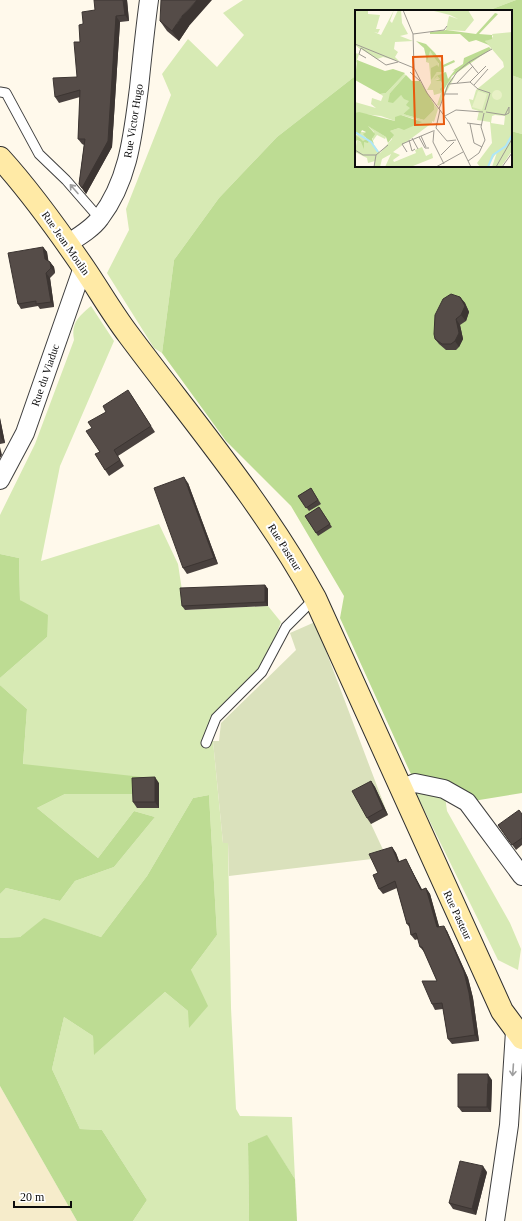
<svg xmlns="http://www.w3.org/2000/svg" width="522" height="1221" viewBox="0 0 522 1221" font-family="Georgia,serif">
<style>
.farmland{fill:#f6eccb}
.green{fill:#d7eab4}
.forest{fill:#bddc93}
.cemetery{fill:#dae1bc}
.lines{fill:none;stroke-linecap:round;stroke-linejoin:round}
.service-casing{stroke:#3f3f3f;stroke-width:11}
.minor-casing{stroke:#3f3f3f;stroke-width:20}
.secondary-casing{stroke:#2e2e2e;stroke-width:24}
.service{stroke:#fff;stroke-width:9}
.minor{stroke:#fff;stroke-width:18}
.secondary{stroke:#ffeaa6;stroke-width:22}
.wall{fill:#49413e}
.shaded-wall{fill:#3c3532}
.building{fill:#554c48;stroke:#3c3532}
.oneway{stroke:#9e9e9e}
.labels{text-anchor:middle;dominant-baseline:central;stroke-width:4;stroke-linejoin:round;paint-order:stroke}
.street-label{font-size:11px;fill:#0c0c0c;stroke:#fff}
.inset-river{fill:none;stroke:#aee6f8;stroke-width:2}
.inset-road{fill:none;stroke:#9e9a92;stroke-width:1}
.view{fill:#e8590c;fill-opacity:0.15;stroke:#e8590c;stroke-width:2}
.inset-edge{fill:none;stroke:#0c0c0c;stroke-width:2}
</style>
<rect width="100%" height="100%" fill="#fff9eb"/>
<!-- farmland -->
<polygon class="farmland" points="0,1086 77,1221 0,1221"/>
<!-- green -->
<g class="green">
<polygon points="243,0 516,0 487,11 356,11 356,78 354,77 277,137 219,198 174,260 162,353 154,348 107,273 129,230 126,209 171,95 162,74 188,39 217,67 244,35 223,13"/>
<polygon points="511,75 522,79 522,134 511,131"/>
<path d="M 91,306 L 114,341 L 60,466 L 41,561 L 159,524 L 178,564 L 185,610 L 268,606 L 281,622 L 262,672 L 216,718 L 206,742 L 213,741 L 223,843 L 228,843 L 231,1008 L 236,1109 L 240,1116 L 292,1117 L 295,1179 L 267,1136 L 248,1143 L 249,1221 L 133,1221 L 147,1200 L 102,1130 L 80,1129 L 52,1069 L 64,1017 L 93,1036 L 95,1054 L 165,992 L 188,1011 L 191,970 L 217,935 L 209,795 L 193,798 L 147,876 L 101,937 L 44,919 L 20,937 L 0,938 L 0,894 L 6,888 L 60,901 L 75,881 L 114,867 L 155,817 L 134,811 L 98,858 L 37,808 L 65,794 L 136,794 L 23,765 L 27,709 L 0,685 L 0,678 L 47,637 L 20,600 L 19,558 L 0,554 L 0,515 L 35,444 L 74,340 C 71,323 78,317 91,306 Z"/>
<polygon points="411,783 444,789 447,811 510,923 521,949 518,970 498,960"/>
</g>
<!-- forest -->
<g class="forest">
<polygon points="516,0 522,0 522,79 511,75 511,11 487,11"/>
<polygon points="354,77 356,78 356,166 511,166 511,131 522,134 522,793 467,802 415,783 340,618 344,596 291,506 226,441 162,353 174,260 219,198 277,137"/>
<polygon points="0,554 19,558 20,600 48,615 47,637 0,678"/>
<polygon points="0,685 27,709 23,764 142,777 136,794 65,794 37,808 98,858 134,811 155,817 114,867 75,881 60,901 6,888 0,894"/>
<polygon points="209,795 217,935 191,970 208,1006 189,1028 188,1011 165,992 94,1055 93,1036 64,1017 52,1069 80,1129 102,1130 147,1200 133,1221 77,1221 0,1086 0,938 20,937 44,918 101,937 147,876 193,798"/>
<polygon points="267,1135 295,1179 297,1221 249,1221 248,1143"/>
</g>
<!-- cemetery -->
<polygon class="cemetery" points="315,622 388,815 371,824 386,856 372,859 229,876 228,843 223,843 213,741 219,741 221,723 296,650 290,633"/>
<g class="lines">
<defs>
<g id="service">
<polyline points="0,92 6,93 39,154 66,180 100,219"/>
<polyline points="206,743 216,718 262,672 286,627 315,598"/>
</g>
<g id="minor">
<path d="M 67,244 C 78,237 92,229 100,218 C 129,180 133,134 139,88 C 142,59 145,29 149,0"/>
<polyline points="0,480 25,433 83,267"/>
<polyline points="400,789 415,783 444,789 467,802 522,876"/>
<polyline points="495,1221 509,1125 515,1031"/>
</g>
<path id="secondary" d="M 0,158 C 31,192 58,230 84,268 C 99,290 112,313 128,334 C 192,420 263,503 315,598 L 502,1011 L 522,1038"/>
</defs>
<!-- service casing -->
<use href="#service" class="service-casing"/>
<!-- minor casing -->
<use href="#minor" class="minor-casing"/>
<!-- secondary casing -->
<use href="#secondary" class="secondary-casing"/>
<!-- service -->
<use href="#service" class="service"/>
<!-- minor -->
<use href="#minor" class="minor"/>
<!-- secondary -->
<use href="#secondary" class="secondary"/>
</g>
<!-- wall -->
<g class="wall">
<polygon points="127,0 129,21 120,22 112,147 86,194 79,184 84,145 82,144 78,139 80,97 59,103 55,97 77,77 80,42 83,24 95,10"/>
<polygon points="160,21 189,26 179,41 167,31"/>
<polygon points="43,247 47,252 48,261 50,262 54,267 55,273 50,278 54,307 40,309 38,306 21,309 18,304"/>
<polygon points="460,297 465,303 469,312 466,321 460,325 463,339 459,347 456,350 446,350 439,344 435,339"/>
<polygon points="132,396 155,432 118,456 124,466 109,476 105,470 92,428 106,412"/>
<polygon points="0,418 5,443 0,444"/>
<polygon points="188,483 218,564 187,574 183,568"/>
<polygon points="311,488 321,504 309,511 298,496"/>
<polygon points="319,507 332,527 318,536 305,516"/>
<polygon points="265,585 268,589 268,606 185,610 182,606"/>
<polygon points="371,781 375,787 388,815 371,824 367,818"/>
<polygon points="159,783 159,808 137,808 133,802"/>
<polygon points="522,814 522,845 516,850 498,825"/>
<polygon points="392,847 396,853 399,862 406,859 409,865 422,890 426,888 430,894 439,927 447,931 468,978 473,998 479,1041 452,1044 448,1039 443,1009 435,1010 432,1004 437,981 425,953 420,947 418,939 415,940 411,935 410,928 407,924 397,888 383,894 379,889 378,873"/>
<polygon points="492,1080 491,1112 462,1112 458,1107"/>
<polygon points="487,1172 476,1215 453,1209 449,1203"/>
</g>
<!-- shaded-wall -->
<g class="shaded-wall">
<polygon points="123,0 127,0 129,21 125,15"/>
<polygon points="197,0 212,0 189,26 179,41 172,31 182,16"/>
<polygon points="116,16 120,22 112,147 86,194 82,188"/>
<polygon points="43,247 47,252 49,264 45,259"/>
<polygon points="50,262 54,267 55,273 51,268"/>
<polygon points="46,273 50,278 54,307 51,302"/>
<polygon points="460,297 465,303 469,312 466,321 461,315"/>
<polygon points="456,319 460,325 463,339 459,347 455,341"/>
<polygon points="0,418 5,443 1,438 0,432"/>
<polygon points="0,447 2,455 0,458"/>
<polygon points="184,477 188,483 218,564 214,558"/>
<polygon points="265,585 268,589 268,606 265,602"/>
<polygon points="155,777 159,783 159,808 155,802"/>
<polygon points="371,781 375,787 388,815 383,809"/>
<polygon points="392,847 396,853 402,868 398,862"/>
<polygon points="406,859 409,865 425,895 421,890"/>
<polygon points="426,888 430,894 441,933 437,927"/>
<polygon points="444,926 447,931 468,978 473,998 479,1041 475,1035"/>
<polygon points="488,1074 492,1080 491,1112 487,1107"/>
<polygon points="483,1166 487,1172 476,1215 472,1209"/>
</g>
<!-- building -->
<g class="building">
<polygon points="94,0 123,0 125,15 116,16 108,141 82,188 79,184 85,139 78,139 80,90 55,97 53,78 77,77 74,42 80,42 79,25 83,24 83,22 82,12 95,10"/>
<polygon points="161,0 197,0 182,16 172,31 160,21"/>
<polygon points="43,247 45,259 50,262 51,268 46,273 51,302 36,304 36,301 18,304 8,253"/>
<polygon points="451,294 460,297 465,306 461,315 456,319 459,333 455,341 451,344 442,344 435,339 434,334 435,315 443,299"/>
<polygon points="128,390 151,426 114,450 120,460 105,470 95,454 100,452 86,431 92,428 88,422 106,412 103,406"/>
<polygon points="184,477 214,558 183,568 154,488"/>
<polygon points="311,488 318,500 306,508 298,496"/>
<polygon points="319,507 330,524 316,533 305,516"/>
<polygon points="265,585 265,602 182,606 180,588"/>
<polygon points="155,777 155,802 133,802 132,778"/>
<polygon points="371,781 383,809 367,818 352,791"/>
<polygon points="519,810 522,814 522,838 512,845 498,825"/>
<polygon points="392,847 398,862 406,859 421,890 426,888 437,927 444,926 464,972 469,993 475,1035 448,1039 442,1003 432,1004 422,981 437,981 422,947 420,947 416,933 411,935 409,923 407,924 395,881 379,889 373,875 378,873 369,854"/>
<polygon points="458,1074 488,1074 487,1107 458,1107"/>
<polygon points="460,1161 483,1166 472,1209 449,1203"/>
</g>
<!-- one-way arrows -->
<defs><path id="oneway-shaft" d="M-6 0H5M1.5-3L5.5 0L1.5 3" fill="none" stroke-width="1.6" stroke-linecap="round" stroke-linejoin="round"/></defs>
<g class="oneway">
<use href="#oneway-shaft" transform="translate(74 189) rotate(-131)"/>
<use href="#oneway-shaft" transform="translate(513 1070) rotate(94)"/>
</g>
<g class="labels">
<!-- street labels -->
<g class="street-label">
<text transform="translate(133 121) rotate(-81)">Rue Victor Hugo</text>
<text transform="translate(66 243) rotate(55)">Rue Jean Moulin</text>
<text transform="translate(45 375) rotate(-71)">Rue du Viaduc</text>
<text transform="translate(285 547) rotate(58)">Rue Pasteur</text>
<text transform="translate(458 915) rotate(65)">Rue Pasteur</text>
</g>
</g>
<!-- overview -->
<g transform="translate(355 10)">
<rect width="157" height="157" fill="#fff9eb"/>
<path d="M 0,0 L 13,0 L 13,4 L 25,5 L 21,19 L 25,19 L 23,23 L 19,22 L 26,25 L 39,0 L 35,11 L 37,13 L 43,0 L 46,0 L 47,13 L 53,24 L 45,26 L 58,31 L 40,32 L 39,39 L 43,42 L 40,47 L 44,51 L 28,47 L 22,49 L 6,39 L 2,50 L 10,55 L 0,52 L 0,43 L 4,44 L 5,39 L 0,35 ZM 75,0 L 113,0 L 119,10 L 110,21 L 91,20 L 94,6 L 103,9 L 95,5 ZM 157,22 L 157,141 L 146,157 L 137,157 L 142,142 L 132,157 L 125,157 L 122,153 L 137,133 L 135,112 L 122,110 L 124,101 L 117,99 L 114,89 L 118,90 L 121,80 L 149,57 L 148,52 L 130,31 L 138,27 L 137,24 ZM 140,105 L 150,106 L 149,115 L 136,113 L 137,106 ZM 72,38 L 73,43 L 74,40 L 80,46 L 84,55 L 84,57 L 77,58 L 79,65 L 82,62 L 91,62 L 82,66 L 85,69 L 80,70 L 86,71 L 89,83 L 94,70 L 100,66 L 84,96 L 82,95 L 86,83 L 79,85 L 78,80 L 72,80 L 76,73 L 74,53 L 71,52 ZM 49,64 L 51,65 L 35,83 L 46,85 L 54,90 L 56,98 L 48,104 L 69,110 L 79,100 L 79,94 L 83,99 L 79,112 L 77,111 L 77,113 L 38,142 L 45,145 L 38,150 L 39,152 L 61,143 L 60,140 L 67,137 L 71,146 L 77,143 L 78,148 L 58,156 L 30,157 L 36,144 L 27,149 L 25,157 L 19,157 L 20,151 L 13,153 L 12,148 L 0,142 L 2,130 L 7,133 L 0,122 L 11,122 L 9,123 L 11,130 L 17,132 L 19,122 L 12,115 L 31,127 L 30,129 L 22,125 L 17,132 L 25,143 L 37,129 L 35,121 L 47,117 L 63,110 L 46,105 L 40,111 L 26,106 L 0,103 L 0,92 L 21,98 L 16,94 L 17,88 L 26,91 L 28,86 L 25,84 L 31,83 Z" fill="#d7eab4" fill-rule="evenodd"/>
<path d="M 140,3 L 143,4 L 124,24 L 137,25 L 137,29 L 130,31 L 134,35 L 121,30 L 114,32 L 105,24 L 75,24 L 75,22 L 91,20 L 121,24 ZM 61,31 L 71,34 L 80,43 L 88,55 L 99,50 L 100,52 L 89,57 L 89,62 L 82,62 L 76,70 L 76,58 L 82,55 L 84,57 L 84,54 L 75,41 L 72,51 L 69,38 ZM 134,37 L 136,39 L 97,66 L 87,83 L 85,79 L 88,76 L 86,71 L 80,71 L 85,69 L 82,66 L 79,69 L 81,66 L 91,62 L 93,69 L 100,60 L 97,61 L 108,54 L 109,48 ZM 2,50 L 30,61 L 38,59 L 50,63 L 31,83 L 25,84 L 0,70 ZM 51,65 L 57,71 L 65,71 L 79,94 L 79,100 L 69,110 L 48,104 L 55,98 L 51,95 L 54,91 L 49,89 L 46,85 L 38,93 L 33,92 L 35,83 ZM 4,102 L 40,111 L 40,107 L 46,105 L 67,112 L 49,120 L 44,118 L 35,121 L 39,125 L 33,133 L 31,127 L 13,116 L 20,124 L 17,129 L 19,134 L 14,130 L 13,133 L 9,132 L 9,139 L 6,132 L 2,130 L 0,133 L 0,124 L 8,131 L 12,129 L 8,124 L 11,122 L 7,120 L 5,124 L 0,122 L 0,103 Z" fill="#bddc93"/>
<path d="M137 85a5 5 0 1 1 10 0a5 5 0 1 1-10 0ZM 123,81 L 132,84 L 127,100 L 117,97 Z" fill="#e8f1c6"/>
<path class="inset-river" d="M 0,122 L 16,132 L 23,142M 133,157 L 138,145 L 151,136 L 157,125"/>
<path class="inset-road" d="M 48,0 L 58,24 L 59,58M 58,24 L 89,20 L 92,16M 0,34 L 59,58 L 72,83 L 94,112 L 116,157M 11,48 L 4,44 L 6,38 L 31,55 L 43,52M 114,52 L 123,63M 55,62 L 65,71M 115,72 L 131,56M 102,73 L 118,56M 94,74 L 115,72 L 123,79 L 135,83 L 130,100M 119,75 L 133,59M 90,84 L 103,84M 84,99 L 93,75 L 102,62 L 114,52 L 137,39M 85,100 L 81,118 L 92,131 L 101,130M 131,102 L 150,105 L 154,97 L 154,103 L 150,105M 90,106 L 101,100 L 128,102M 112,113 L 127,115M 115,114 L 119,133 L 127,137M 79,120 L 78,132 L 89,154M 66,126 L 71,137M 64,127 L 70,138 L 74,138M 57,128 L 63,139M 54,130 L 57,141 L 60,139M 0,140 L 8,145 L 21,145 L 33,135M 52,142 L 47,134 L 78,121M 86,145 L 99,132M 113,151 L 124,143 L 130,130 L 126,117 L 129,103M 19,157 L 21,145M 81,157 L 108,142M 141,157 L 157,129M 147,157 L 157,143"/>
<path class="view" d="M 87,46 L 89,114 L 60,115 L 58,47 Z"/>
<rect width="157" height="157" class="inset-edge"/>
</g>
<!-- scale -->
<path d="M14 1201v6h57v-6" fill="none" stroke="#0c0c0c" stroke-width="2"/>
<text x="20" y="1201" font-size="12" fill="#0c0c0c" stroke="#ffffff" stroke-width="3" paint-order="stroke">20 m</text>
</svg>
